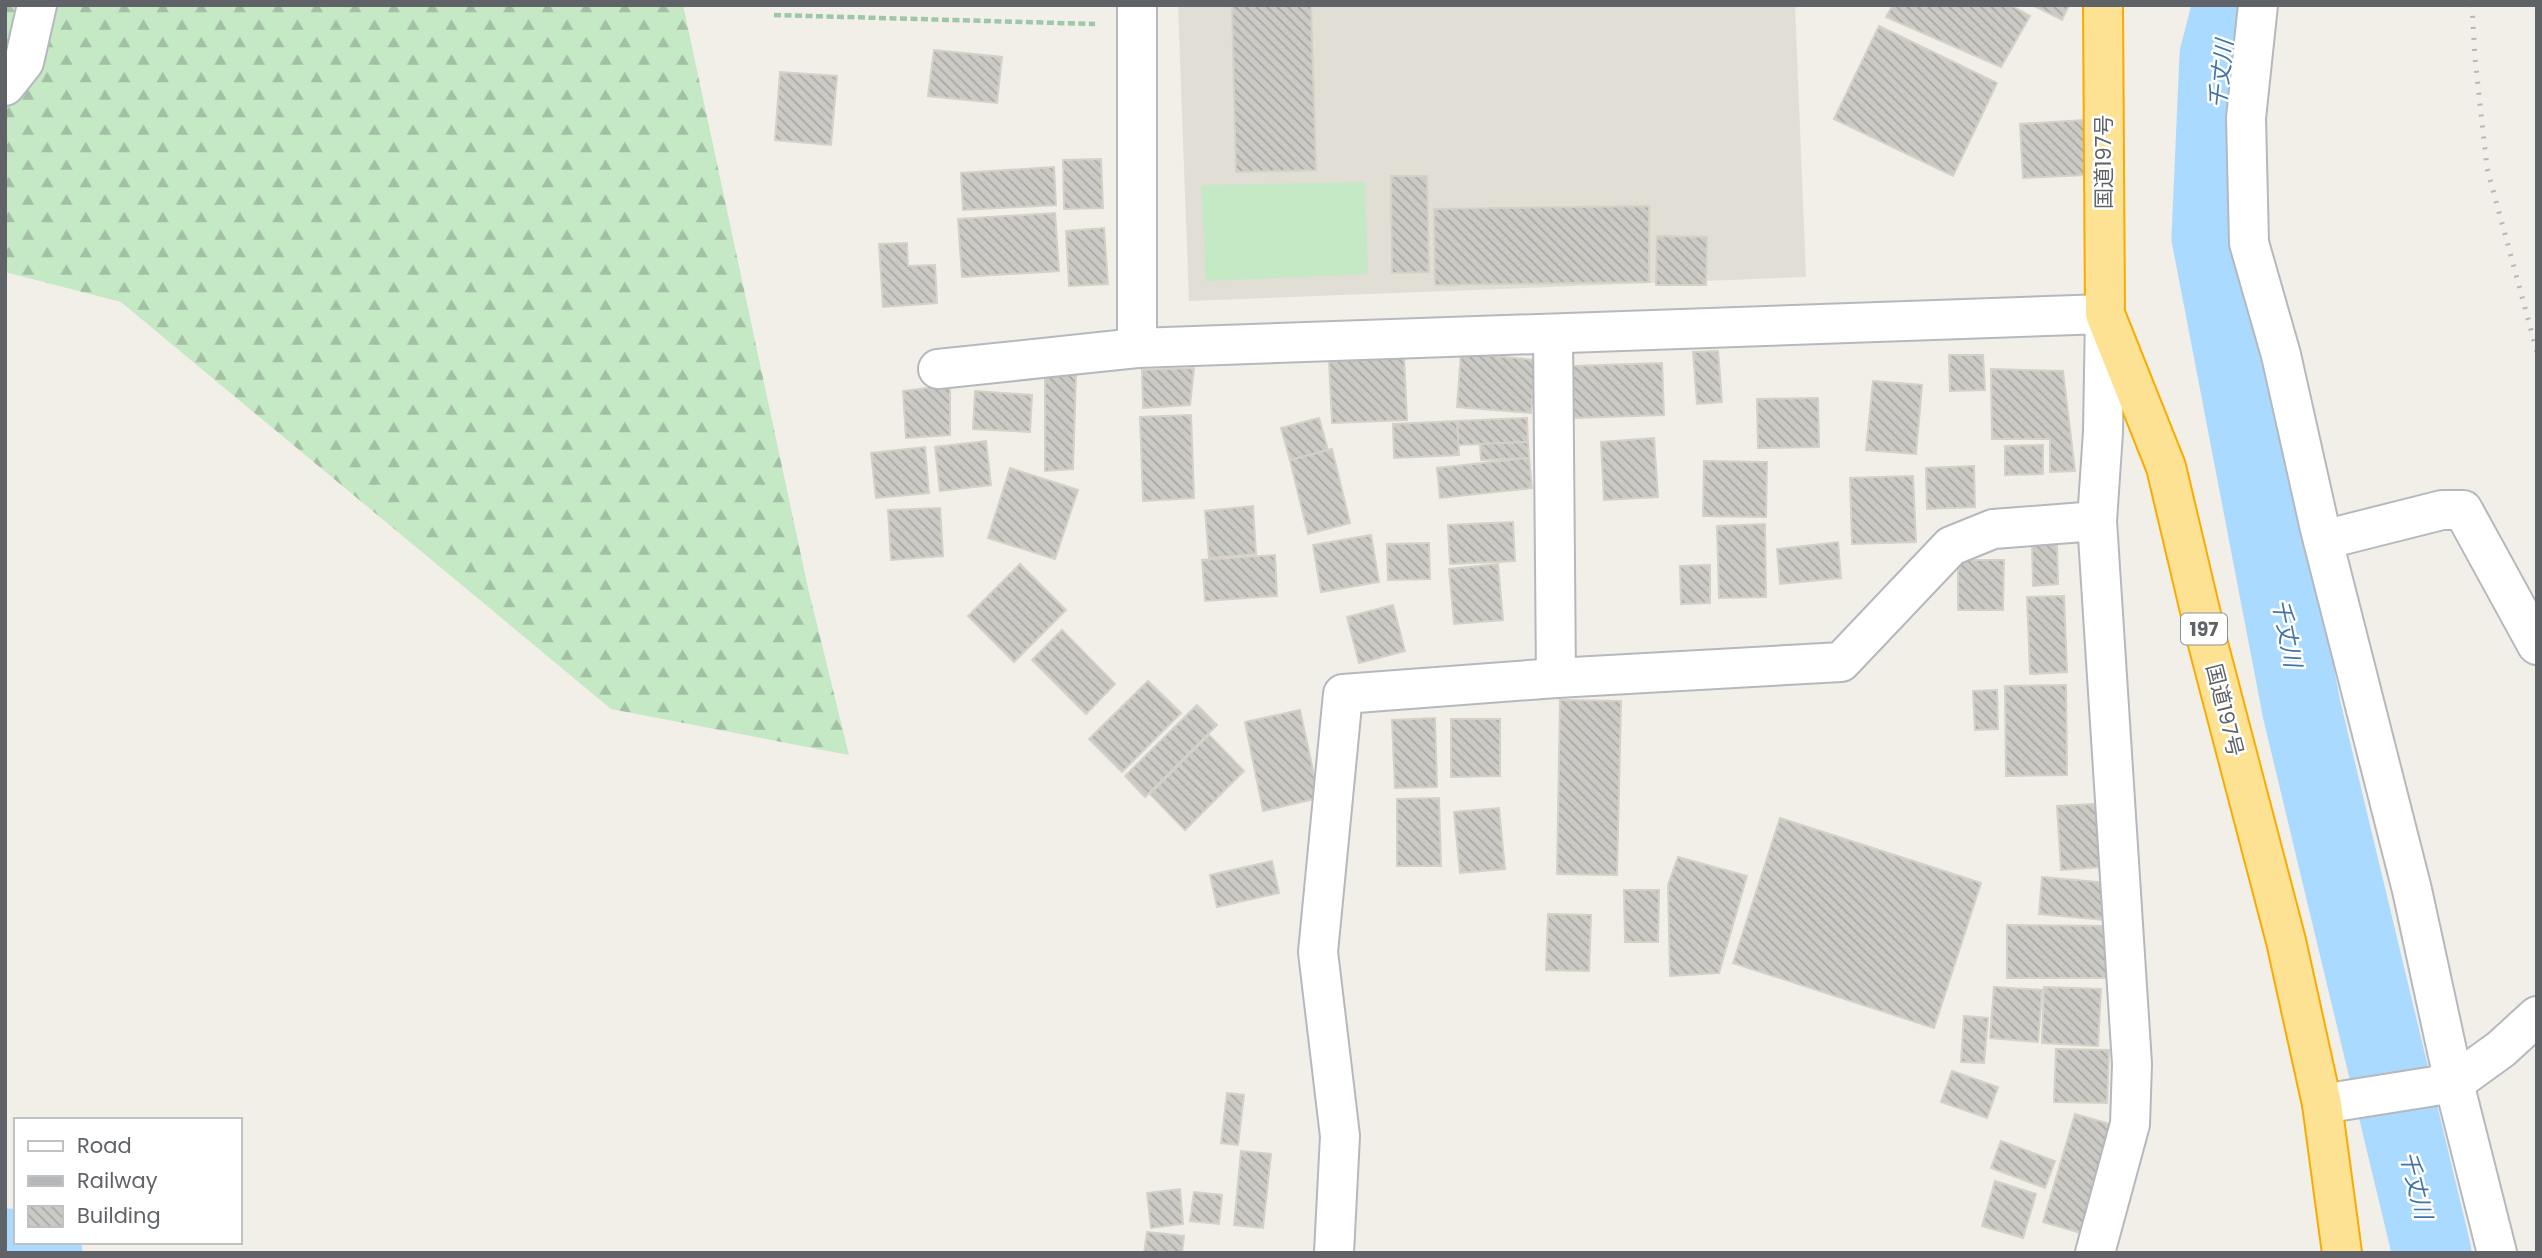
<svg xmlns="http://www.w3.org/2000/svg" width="2542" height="1258" viewBox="0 0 2542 1258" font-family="Poppins,'Noto Sans JP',sans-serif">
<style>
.education{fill:#e1ded6}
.grass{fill:#c5e8c5}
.forest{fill:url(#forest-firs)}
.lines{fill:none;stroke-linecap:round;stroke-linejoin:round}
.river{stroke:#aadaff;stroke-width:79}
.building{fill:url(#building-back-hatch);stroke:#d6d1c6;stroke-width:2}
.minor-casing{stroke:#b5b8bc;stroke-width:42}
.highway-casing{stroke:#f9ab00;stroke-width:42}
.path{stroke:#9cc7a9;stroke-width:4.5;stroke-dasharray:7 3.5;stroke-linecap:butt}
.minor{stroke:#fff;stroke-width:38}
.highway{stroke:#fde293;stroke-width:38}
.rail{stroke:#b6b7b8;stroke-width:5;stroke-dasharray:2 9;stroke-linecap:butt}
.labels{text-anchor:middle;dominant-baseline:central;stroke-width:5;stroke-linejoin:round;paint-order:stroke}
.shield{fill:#fff;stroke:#8f9295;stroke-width:2}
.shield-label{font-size:19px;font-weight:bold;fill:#5f6368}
.street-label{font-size:21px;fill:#5f6368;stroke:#fff}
.water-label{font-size:23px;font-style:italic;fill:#4174aa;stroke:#fff}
</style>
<defs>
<pattern id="forest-firs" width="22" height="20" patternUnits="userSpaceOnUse" patternTransform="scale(1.75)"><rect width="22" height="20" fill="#c5e8c5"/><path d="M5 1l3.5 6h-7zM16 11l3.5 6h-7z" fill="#a3c0a4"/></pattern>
<pattern id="building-back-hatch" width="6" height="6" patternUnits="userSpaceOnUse" patternTransform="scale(1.75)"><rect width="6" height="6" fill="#cccac5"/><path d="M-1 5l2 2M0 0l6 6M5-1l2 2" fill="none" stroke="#a9a8a4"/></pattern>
</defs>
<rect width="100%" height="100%" fill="#f1efe8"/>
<!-- education -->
<polygon class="education" points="1178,5 1795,5 1806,277 1189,301"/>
<!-- grass -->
<polygon class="grass" points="1365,182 1368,274 1206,281 1201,185"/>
<!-- forest -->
<polygon class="forest" points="5,5 683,5 808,588 849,755 611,709 121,302 5,272"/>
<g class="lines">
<!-- river -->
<g class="river">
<polyline points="2232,5 2219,56 2211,237 2302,711 2432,1253"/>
<polyline points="5,1248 30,1249 43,1253"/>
</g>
</g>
<!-- building -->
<g class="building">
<polygon points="1232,5 1311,5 1316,170 1236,172"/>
<polygon points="1893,5 2010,5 2030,16 2001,67 1886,17"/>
<polygon points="2032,5 2069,5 2062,20"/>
<polygon points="1879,26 1997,83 1953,176 1834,119"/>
<polygon points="934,50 1002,57 997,103 928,96"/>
<polygon points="780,72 837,76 831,145 775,140"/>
<polygon points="2084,120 2086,175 2023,178 2020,124"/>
<polygon points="1101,159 1103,208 1064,209 1063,160"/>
<polygon points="1054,167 1056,205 963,210 961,173"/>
<polygon points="1391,176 1427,176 1429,272 1392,273"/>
<polygon points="1649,206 1649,282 1435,285 1434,209"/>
<polygon points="1055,213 1059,271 962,277 958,219"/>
<polygon points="1104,228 1108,284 1069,286 1066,231"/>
<polygon points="1657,236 1707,237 1706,285 1656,285"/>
<polygon points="907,243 908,266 935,265 937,303 883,307 879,244"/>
<polygon points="1718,351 1722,402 1697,404 1693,352"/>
<polygon points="1461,353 1536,360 1531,413 1457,407"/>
<polygon points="1949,355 1983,355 1985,390 1950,391"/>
<polygon points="1404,356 1407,420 1332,423 1329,360"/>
<polygon points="1662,363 1664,415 1574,418 1573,366"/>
<polygon points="1194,368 1190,405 1143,408 1142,370"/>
<polygon points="1991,369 2063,371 2075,471 2050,472 2050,439 1992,439"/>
<polygon points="1045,375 1076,375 1073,469 1045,471"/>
<polygon points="1873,381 1922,385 1916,454 1866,450"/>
<polygon points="950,385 950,435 906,438 903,391"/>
<polygon points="975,391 1032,395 1030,432 973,429"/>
<polygon points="1818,398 1819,447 1758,448 1757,399"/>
<polygon points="1191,415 1194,498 1143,501 1140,417"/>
<polygon points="1319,418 1328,450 1290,460 1281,428"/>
<polygon points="1527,418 1528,442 1458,445 1457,421"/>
<polygon points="1457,421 1459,455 1394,458 1393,424"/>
<polygon points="1654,438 1658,497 1604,500 1601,442"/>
<polygon points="986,441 991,485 940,491 935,447"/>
<polygon points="1528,442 1529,458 1481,460 1480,444"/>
<polygon points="2043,445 2043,474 2005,475 2005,446"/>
<polygon points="925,447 929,493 876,498 871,453"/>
<polygon points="1332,449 1350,523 1308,534 1290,460"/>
<polygon points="1529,458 1532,488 1440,498 1437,468"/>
<polygon points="1704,461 1767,462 1766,517 1703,516"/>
<polygon points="1974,466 1975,507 1927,509 1926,468"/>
<polygon points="1010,468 1078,490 1055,559 988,538"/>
<polygon points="1913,476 1916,542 1852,544 1850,478"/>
<polygon points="1253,506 1256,554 1209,558 1205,511"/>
<polygon points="940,508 943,556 891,560 888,510"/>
<polygon points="1513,522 1515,561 1450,564 1448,525"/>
<polygon points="1765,524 1766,597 1719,598 1717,526"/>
<polygon points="1371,535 1379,582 1321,592 1313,545"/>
<polygon points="1838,542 1841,578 1780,584 1777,549"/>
<polygon points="2057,542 2058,584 2033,586 2032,543"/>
<polygon points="1429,543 1430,579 1388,580 1387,544"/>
<polygon points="1275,555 1277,596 1205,601 1202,560"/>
<polygon points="1958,560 2004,560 2003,610 1958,610"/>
<polygon points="1020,564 1066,610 1014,662 968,616"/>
<polygon points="1498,564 1503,620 1454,624 1449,569"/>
<polygon points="1710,565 1710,603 1681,604 1680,566"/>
<polygon points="2064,596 2067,672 2030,674 2027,597"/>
<polygon points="1393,605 1405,651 1359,663 1347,617"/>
<polygon points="1062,630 1115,684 1086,714 1032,660"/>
<polygon points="1148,681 1181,713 1122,772 1089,739"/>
<polygon points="2066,685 2067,775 2006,776 2005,686"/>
<polygon points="1997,690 1998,729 1975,730 1973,691"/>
<polygon points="1560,700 1621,701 1617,875 1557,874"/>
<polygon points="1197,705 1217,725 1145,797 1125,776"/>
<polygon points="1300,710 1319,798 1263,811 1245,722"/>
<polygon points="1435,718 1437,787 1395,788 1392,720"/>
<polygon points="1451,719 1500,719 1500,776 1451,777"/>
<polygon points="1209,735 1244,771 1215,800 1179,765"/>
<polygon points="1179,765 1215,800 1185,830 1150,794"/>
<polygon points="1439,798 1441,866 1397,866 1397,799"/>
<polygon points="2111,803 2115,866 2061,870 2057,806"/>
<polygon points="1499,808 1505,869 1460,873 1454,812"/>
<polygon points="1780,818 1981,883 1934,1028 1733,963"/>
<polygon points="1678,857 1747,876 1719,973 1670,976 1668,885"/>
<polygon points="1272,861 1279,893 1217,907 1210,875"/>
<polygon points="2042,877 2108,883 2105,920 2039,914"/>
<polygon points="1624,890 1659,890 1658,942 1625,942"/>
<polygon points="1548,914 1591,915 1589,971 1546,970"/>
<polygon points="2007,925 2107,926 2107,978 2007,978"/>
<polygon points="1994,987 2042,990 2038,1042 1990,1038"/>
<polygon points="2044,987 2101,989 2098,1046 2042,1043"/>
<polygon points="1964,1016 1988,1018 1984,1063 1961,1062"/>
<polygon points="2056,1049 2109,1050 2107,1103 2054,1102"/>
<polygon points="1952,1071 1998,1087 1987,1118 1941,1102"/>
<polygon points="1227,1093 1244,1095 1238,1145 1221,1143"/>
<polygon points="2075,1114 2120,1127 2088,1235 2043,1222"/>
<polygon points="2001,1141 2055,1161 2045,1188 1991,1168"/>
<polygon points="1241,1151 1271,1154 1263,1228 1234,1225"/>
<polygon points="1995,1181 2036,1194 2023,1238 1982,1226"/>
<polygon points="1180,1189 1183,1224 1151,1228 1147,1193"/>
<polygon points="1194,1192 1222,1195 1219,1224 1190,1221"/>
<polygon points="1147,1232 1184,1236 1182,1253 1144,1253"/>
</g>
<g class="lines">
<defs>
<g id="minor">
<polyline points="2258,5 2246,118 2249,243 2281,355 2320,529 2412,890 2454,1083 2497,1253"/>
<polyline points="5,86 24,62 37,5"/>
<polyline points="1553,334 1556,678"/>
<polyline points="1137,348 1137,5"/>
<polyline points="938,369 1137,348 2105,314 2103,432 2097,521 2132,1064 2130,1124 2095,1253"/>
<polyline points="2323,540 2442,510 2463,510 2537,645"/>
<polyline points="2322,1104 2454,1083 2501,1049 2537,1016"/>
<polyline points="1334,1253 1340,1136 1318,952 1343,694 1556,678 1841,662 1951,546 1993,529 2097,521"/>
</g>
<polyline id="highway" points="2103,5 2105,314 2166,467 2207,640 2286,941 2322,1104 2342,1253"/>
</defs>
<!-- minor casing -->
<use href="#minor" class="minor-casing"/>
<!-- highway casing -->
<use href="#highway" class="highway-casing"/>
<!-- path -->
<polyline class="path" points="774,15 1095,24"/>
<!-- minor -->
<use href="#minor" class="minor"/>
<!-- highway -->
<use href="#highway" class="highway"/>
<!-- rail -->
<polyline class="rail" points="2472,5 2475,58 2487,168 2537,352"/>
</g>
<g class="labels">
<!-- shield labels -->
<rect class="shield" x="2181" y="613.5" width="46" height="31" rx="5"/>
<g class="shield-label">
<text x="2204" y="629">197</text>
</g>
<!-- street labels -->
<g class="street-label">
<text transform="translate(2103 162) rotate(-90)">国道197号</text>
<text transform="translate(2225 710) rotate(76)">国道197号</text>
</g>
<!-- water labels -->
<g class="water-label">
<text transform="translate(2221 74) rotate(-84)">千丈川</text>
<text transform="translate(2287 633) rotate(79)">千丈川</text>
<text transform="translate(2416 1185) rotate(76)">千丈川</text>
</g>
</g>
<!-- border -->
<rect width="2542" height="1258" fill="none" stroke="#5f6368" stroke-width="14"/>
<!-- legend -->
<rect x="14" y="1118" width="228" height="126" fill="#ffffff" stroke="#bfc1c3" stroke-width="2"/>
<rect x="28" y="1141" width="35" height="10" fill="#ffffff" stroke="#bfc1c3" stroke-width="2"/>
<text x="77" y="1153" font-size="21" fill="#5f6368">Road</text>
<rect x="28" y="1176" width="35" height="10" fill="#b6b7b8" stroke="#bfc1c3" stroke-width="2"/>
<text x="77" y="1188" font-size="21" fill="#5f6368">Railway</text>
<rect x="28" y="1206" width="35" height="21" fill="url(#building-back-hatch)" stroke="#bfc1c3" stroke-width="2"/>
<text x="77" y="1223" font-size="21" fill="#5f6368">Building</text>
</svg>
